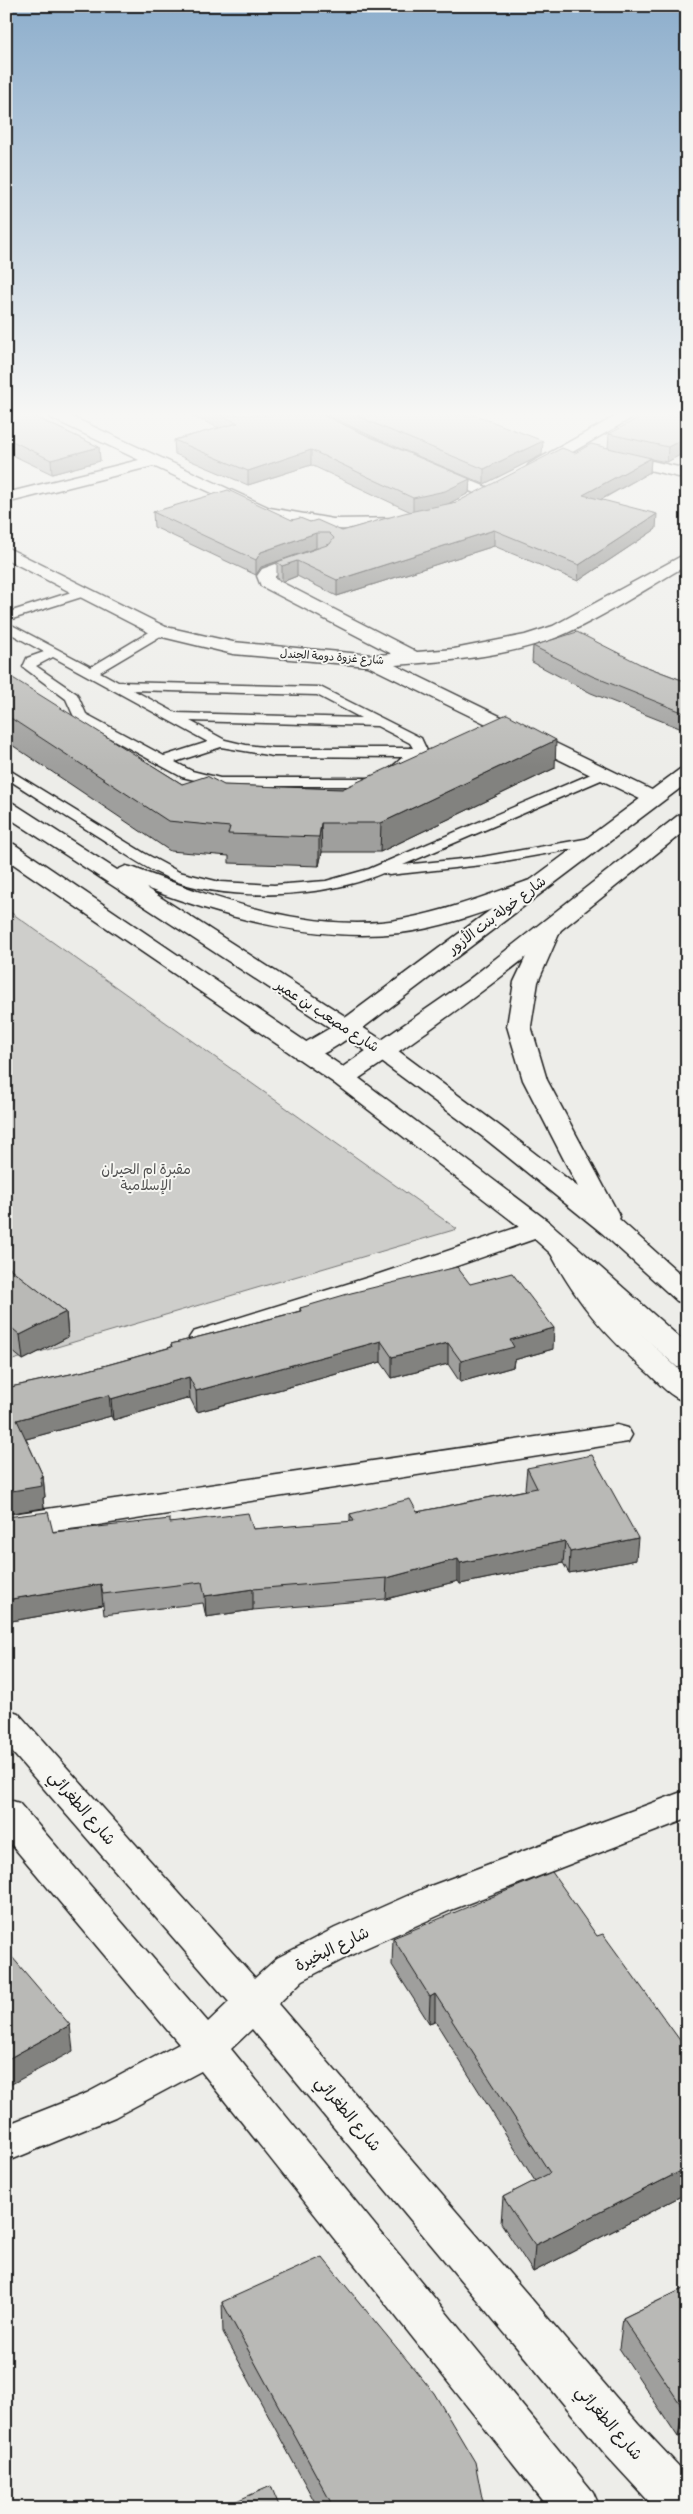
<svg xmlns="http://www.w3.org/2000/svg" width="693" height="2514" viewBox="0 0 693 2514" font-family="Pangolin,'Playpen Sans Arabic',sans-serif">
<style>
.green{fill:#cececb;stroke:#757574}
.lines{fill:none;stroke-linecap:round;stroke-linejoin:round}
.lane-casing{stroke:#1c1c1c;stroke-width:3}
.street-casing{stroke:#1c1c1c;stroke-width:3}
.secondary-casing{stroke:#1c1c1c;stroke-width:3}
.highway-casing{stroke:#1c1c1c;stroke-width:3}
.lane{fill:#f6f6f2;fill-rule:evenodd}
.street{fill:#f6f6f2;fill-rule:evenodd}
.secondary{fill:#f6f6f2;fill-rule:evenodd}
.highway{fill:#f6f6f2;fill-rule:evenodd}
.wall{fill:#9f9f9d;stroke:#1c1c1c}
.shaded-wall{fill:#82827f;stroke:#1c1c1c}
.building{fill:#b9b9b6;stroke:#1c1c1c}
.labels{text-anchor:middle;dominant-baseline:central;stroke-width:4;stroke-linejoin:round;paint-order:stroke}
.far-street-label{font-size:11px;fill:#1c1c1c;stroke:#f6f6f2}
.street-label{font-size:14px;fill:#1c1c1c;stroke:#f6f6f2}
.park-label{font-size:14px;fill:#515151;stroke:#f6f6f2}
.near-street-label{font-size:16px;fill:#1c1c1c;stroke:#f6f6f2}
</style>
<rect width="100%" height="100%" fill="#edede9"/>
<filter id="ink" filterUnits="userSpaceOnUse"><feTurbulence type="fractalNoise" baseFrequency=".02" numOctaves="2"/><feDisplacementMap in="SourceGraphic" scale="10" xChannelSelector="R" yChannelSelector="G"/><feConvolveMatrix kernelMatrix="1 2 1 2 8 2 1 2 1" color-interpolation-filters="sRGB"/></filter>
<g filter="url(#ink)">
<!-- green -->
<polygon class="green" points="6,909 457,1229 6,1362"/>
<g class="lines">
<defs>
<g id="lane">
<polygon points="84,588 88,589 90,592 88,595 6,621 6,613"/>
<path d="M 6,622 L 91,667 L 156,628 L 164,628 L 166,631 L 164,634 L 100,672 L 118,682 L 320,687 L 421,738 L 428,753 L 426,756 C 407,761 399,780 376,786 L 220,786 L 182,777 L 75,719 L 66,699 L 23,667 L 27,658 L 44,652 L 6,631 ZM 53,657 L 208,742 L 164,756 L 86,714 L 77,694 L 36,666 ZM 133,690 L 317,695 L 361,718 L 176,713 ZM 190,721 L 377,726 L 410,743 L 413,748 L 273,748 L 246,745 L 225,740 ZM 221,747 L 273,756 L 403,757 L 384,774 L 374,778 L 220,778 L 192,771 L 175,762 Z"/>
<path d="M 6,768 L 144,853 L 179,872 L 220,882 L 274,885 L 326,881 L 369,869 L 598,771 L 603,770 L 610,774 L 608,777 L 403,865 L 482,857 L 596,837 L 601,838 L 603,841 L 601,844 L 482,865 L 389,875 L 383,873 C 326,898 225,903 168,878 C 145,868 123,853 102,839 C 70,819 38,799 6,778 Z"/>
</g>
<g id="street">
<polygon points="48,415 68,415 270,508 333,519 408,518 410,522 408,526 402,527 368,530 333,529 265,517 153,466 6,503 6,493 139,460 51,418"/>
<polygon points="618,415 637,415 541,470 529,470 527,467 529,464"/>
<polygon points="613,452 687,469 687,479 607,460 605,457"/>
<polygon points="436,466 491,489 493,492 491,495 479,495 430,474 428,471 430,468"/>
<path d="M 6,547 L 166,627 L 233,642 L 372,655 L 392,654 L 261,586 L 257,576 L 262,569 L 306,553 L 318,553 L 321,557 L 318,561 L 275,576 L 275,579 L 417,652 L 454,649 L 525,635 L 553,626 L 687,553 L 687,565 C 647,588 609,614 567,633 C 517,656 448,661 395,665 L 660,794 L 663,798 L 660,802 L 653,804 L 646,802 L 368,666 L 233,654 L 154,635 L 6,559 Z"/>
<polygon points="539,1220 549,1222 553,1228 549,1234 399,1286 203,1347 193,1344 189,1338 193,1332 379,1274"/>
<polygon points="617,1425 628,1428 632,1435 628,1442 85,1527 6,1537 6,1515"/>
<polygon points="6,1709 18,1713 255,1978 277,1958 335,1928 425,1888 687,1790 687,1819 451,1910 361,1950 303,1980 278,2004 638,2423 687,2475 687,2508 655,2508 606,2455 252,2029 231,2049 593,2492 600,2508 548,2508 201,2071 115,2117 6,2162 6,2125 87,2093 179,2044 6,1838 6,1799 19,1803 208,2022 229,2002 6,1745"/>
</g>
<g id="secondary">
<path d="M 687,767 L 687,783 L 355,1034 C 338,1044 317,1063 296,1058 L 293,1053 L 296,1048 L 337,1024 L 680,769 Z"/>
<path d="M 687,812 L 687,829 C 578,917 469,1006 352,1083 L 343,1085 L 334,1083 L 331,1078 L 334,1073 L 467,981 L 680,814 Z"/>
<path d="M 564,1244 L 574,1246 L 593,1282 L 615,1309 L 687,1377 L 687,1402 C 671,1398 660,1384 648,1373 C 605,1335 577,1303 550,1252 L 554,1246 Z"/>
</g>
<g id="highway">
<path d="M 6,801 L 13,803 L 117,870 L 126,866 L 134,868 C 216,899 314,935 403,919 C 447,911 488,895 530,880 L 538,878 L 546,880 L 549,885 L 546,890 C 498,906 450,927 400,933 C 313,942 226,918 146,888 L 393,1047 L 501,1127 L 578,1187 L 523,1080 L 507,1026 L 514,982 L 540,927 L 543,922 L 551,920 L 559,922 L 562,927 L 538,982 L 531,1026 L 547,1080 L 620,1217 L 619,1219 L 687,1280 L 687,1304 L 677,1301 L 602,1233 L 483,1137 L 375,1057 L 6,816 Z"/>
<polygon points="6,843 14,844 352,1073 549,1222 687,1344 687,1369 677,1367 529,1234 334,1083 6,859"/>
</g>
</defs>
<!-- lane casing -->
<use href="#lane" class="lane-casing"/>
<!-- street casing -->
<use href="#street" class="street-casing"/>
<!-- secondary casing -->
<use href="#secondary" class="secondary-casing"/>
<!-- highway casing -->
<use href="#highway" class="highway-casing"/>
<!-- lane -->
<use href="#lane" class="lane"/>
<!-- street -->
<use href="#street" class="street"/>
<!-- secondary -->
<use href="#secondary" class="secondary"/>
<!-- highway -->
<use href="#highway" class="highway"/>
</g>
<!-- wall -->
<g class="wall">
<polygon points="6,415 45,415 36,417 99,447 100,461 52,474 6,452"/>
<polygon points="190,415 323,415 368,436 470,479 469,493 448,504 457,502 575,453 608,448 609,434 687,415 687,458 682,454 667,462 651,459 650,472 601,500 656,529 578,581 494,546 337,596 297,576 282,582 277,578 277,562 318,548 261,567 256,575 154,527 153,512 292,520 310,522 342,531 411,512 311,465 248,485 175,454 174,440 219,428"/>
<polygon points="326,415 475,415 542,455 484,484 382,441"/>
<polygon points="687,618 687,644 682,641 684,619"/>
<polygon points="533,646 642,665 687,682 687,731 591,693 532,662"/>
<polygon points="6,676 182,784 342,789 555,768 380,852 322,852 319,866 229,863 229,856 170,851 6,741"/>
<polygon points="6,1266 66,1312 68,1337 23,1360 6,1346"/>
<polygon points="470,1284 553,1349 514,1360 513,1367 460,1382 448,1364 392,1378 381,1362 197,1412 190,1398 113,1420 111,1416 26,1439 43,1476 45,1497 43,1498 44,1508 6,1514 6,1388 89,1370 171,1347 171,1344 300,1311 300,1308"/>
<polygon points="527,1468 636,1560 569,1573 563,1563 460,1584 458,1581 386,1599 253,1610 206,1617 203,1603 104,1615 103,1605 6,1622 6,1517 53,1532 170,1523 253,1529 350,1522 350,1514 417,1512 526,1490 525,1489"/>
<polygon points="597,1936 687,2050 687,2193 533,2272 501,2223 503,2197 535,2181 435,2021 429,2023 392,1965 393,1938"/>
<polygon points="687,2287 687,2433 678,2437 619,2348 623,2318"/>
<polygon points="222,2302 482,2508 318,2508 223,2332"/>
</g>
<!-- shaded-wall -->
<g class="shaded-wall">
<polygon points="16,415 45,415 16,422"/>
<polygon points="683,439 682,454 667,462 668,447"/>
<polygon points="543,441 542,455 484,484 484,469"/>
<polygon points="99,447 100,461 52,474 51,460"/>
<polygon points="311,450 311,465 248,485 248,471"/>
<polygon points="651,458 650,472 582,510 583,495"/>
<polygon points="470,479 469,493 444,506 413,512 413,498"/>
<polygon points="657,514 656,529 578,581 579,565"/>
<polygon points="494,530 494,546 337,596 337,580"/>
<polygon points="316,533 316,548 261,567 256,575 256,560 261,552"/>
<polygon points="297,561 297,576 282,582 282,566"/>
<polygon points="556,740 555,768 380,852 381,823"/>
<polygon points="321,823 322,852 319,866 319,837"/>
<polygon points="66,1312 68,1337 23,1360 20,1335"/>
<polygon points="554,1328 553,1349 514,1360 513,1367 460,1382 461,1361 510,1340"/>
<polygon points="381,1341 381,1362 197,1412 196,1391"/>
<polygon points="448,1343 448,1364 392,1378 392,1357"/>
<polygon points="189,1377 190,1398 113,1420 111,1399"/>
<polygon points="109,1395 111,1416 19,1441 17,1420"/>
<polygon points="43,1476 45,1497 43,1498 44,1508 6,1514 6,1492"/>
<polygon points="638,1538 636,1560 569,1573 570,1552"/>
<polygon points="565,1541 563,1563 460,1584 460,1563"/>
<polygon points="458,1559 458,1581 386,1599 387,1578"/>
<polygon points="101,1584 103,1605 6,1622 6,1600"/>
<polygon points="253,1589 253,1610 206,1617 205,1596"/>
<polygon points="435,1994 435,2021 429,2023 430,1997"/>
<polygon points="70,2025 73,2051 6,2087 6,2060"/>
<polygon points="687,2168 687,2193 533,2272 535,2245"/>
<polygon points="687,2406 687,2433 678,2437 683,2408"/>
</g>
<!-- building -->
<g class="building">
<polygon points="6,415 31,415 99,447 51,460 6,438"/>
<polygon points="220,415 323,415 368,436 470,479 445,491 413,498 311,450 248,471 174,440 238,423"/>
<polygon points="356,415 475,415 543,441 484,469 382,427"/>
<polygon points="644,415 687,415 687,441 683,439 668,447 609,434"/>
<polygon points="591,444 651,458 583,495 657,514 579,565 494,530 337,580 297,561 282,566 277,562 330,544 334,538 329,533 316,533 261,552 256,560 153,512 228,490 292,520 300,518 310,522 317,520 342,531 404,513 457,502 562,448 575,453"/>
<polygon points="577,632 642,665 687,682 687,714 592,676 533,646"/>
<polygon points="8,675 182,784 207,776 224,785 342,789 507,714 556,740 381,823 321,823 319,837 228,834 230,827 168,821 6,715 6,676"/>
<polygon points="6,1266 7,1266 66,1312 20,1335 6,1323"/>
<polygon points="457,1267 470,1284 512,1273 554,1328 510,1340 514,1347 461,1361 448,1343 392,1357 381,1341 196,1391 189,1377 111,1399 109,1395 17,1420 43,1476 40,1477 42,1486 6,1492 6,1388 89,1370 172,1347 171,1344 301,1311 300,1308 351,1293"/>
<polygon points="592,1455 638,1538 570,1552 565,1541 460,1563 458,1559 387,1578 253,1589 205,1596 202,1582 103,1594 101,1584 6,1600 6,1517 48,1512 53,1532 170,1519 170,1523 248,1513 253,1529 354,1521 350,1514 410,1499 417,1512 537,1488 527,1468"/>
<polygon points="552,1872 597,1936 603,1934 687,2050 687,2168 535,2245 503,2197 550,2173 435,1994 430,1997 393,1938"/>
<polygon points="6,1950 70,2025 6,2060"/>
<polygon points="322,2257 434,2393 475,2462 483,2503 482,2508 334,2508 222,2302"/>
<polygon points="687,2287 687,2406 683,2408 623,2318"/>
<polygon points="271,2486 280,2508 220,2508"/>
</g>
</g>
<!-- sky -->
<linearGradient id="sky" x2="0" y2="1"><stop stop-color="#8daecc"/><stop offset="0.54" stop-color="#f7f7f5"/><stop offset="1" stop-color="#f7f7f5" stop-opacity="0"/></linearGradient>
<rect width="693" height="767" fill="url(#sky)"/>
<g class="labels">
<!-- far-street labels -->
<g class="far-street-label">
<text transform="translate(332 657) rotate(4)">شارع غزوة دومة الجندل</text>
</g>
<!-- street labels -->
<g class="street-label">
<text transform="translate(497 915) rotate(-37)">شارع خولة بنت الأزور</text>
<text transform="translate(327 1016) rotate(33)">شارع مصعب بن عمير</text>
</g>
<!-- park labels -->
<g class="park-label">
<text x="146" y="1169">مقبرة ام الحيران<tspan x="146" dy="16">الإسلامية</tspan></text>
</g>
<!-- near-street labels -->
<g class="near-street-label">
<text transform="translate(82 1808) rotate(49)">شارع الطغرائي</text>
<text transform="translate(332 1949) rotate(-26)">شارع البخيرة</text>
<text transform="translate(348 2114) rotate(50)">شارع الطغرائي</text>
<text transform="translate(609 2423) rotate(49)">شارع الطغرائي</text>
</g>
</g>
<!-- margin -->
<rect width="693" height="2514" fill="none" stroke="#f6f6f2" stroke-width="25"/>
<rect x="12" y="12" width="668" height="2489" fill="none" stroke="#1c1c1c" stroke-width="2" filter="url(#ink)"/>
</svg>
